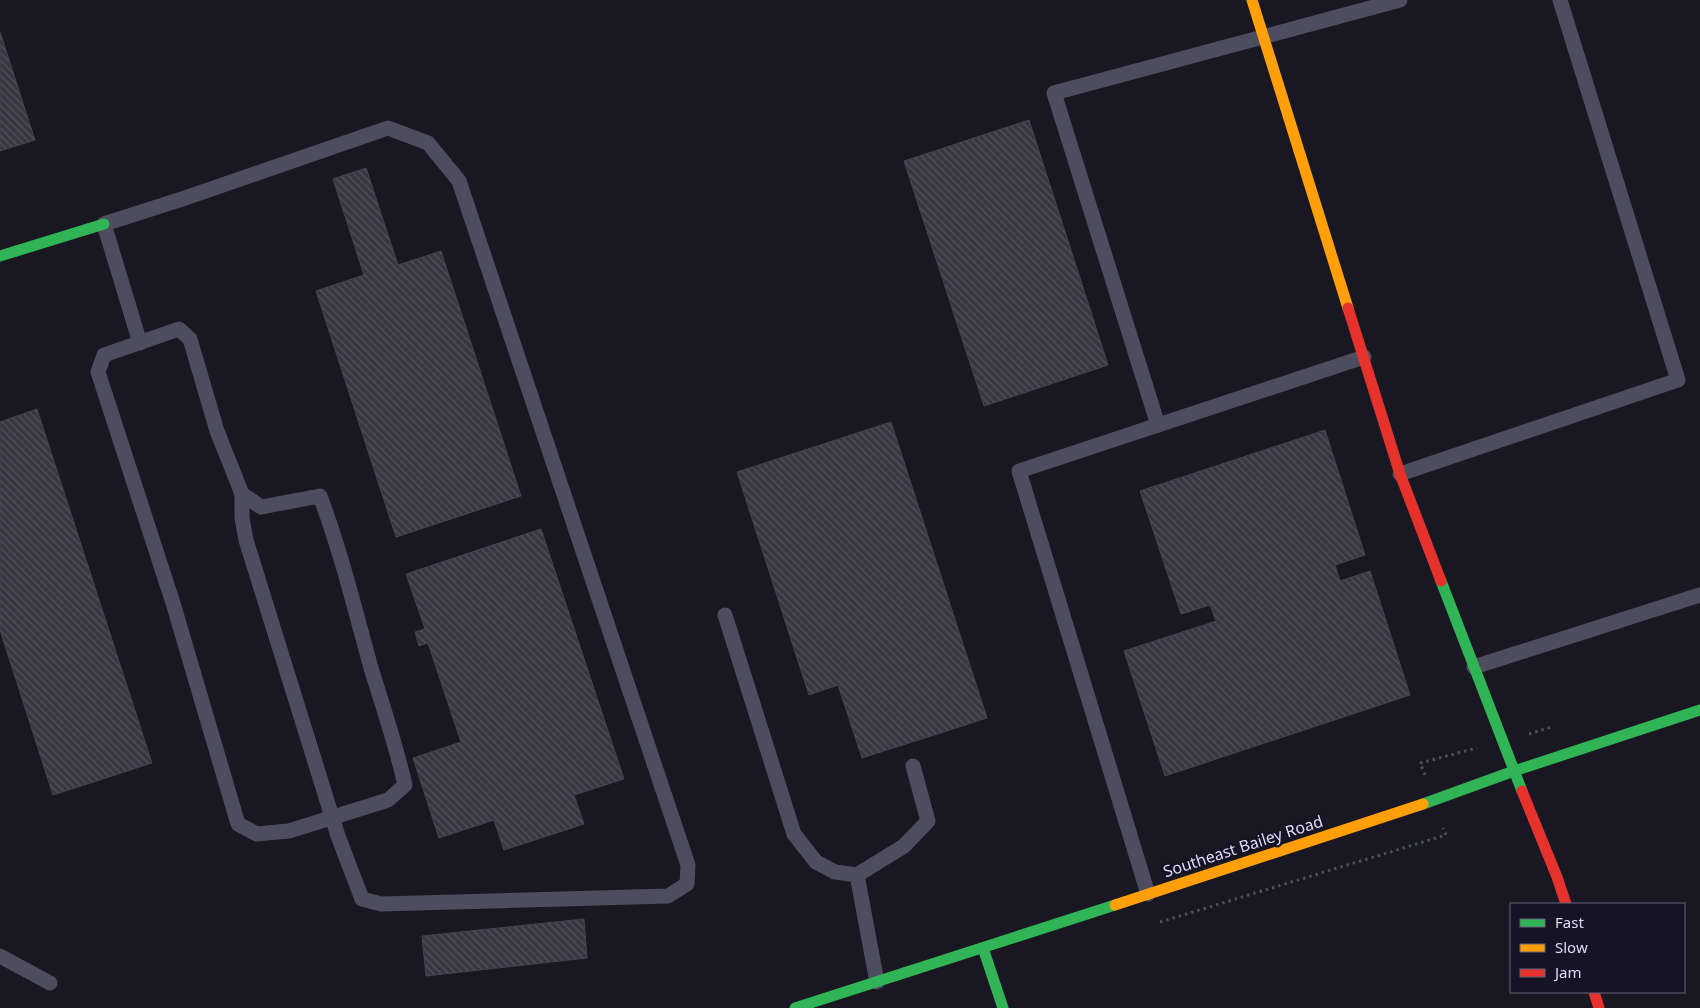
<svg xmlns="http://www.w3.org/2000/svg" width="1700" height="1008" viewBox="0 0 1700 1008" font-family="'Noto Sans',sans-serif">
<style>
.building{fill:url(#building-back-hatch);stroke:#454354}
.lines{fill:none;stroke-linecap:round;stroke-linejoin:round}
.path{stroke:#48525d;stroke-width:3;stroke-dasharray:2.5 4;stroke-linecap:butt}
.lane{stroke:#4e4d5f;stroke-width:15}
.fast{stroke:#30b455;stroke-width:11}
.slow{stroke:#ff9f0a;stroke-width:11}
.jam{stroke:#e5322d;stroke-width:11}
.labels{text-anchor:middle;dominant-baseline:central;stroke-width:4.5;stroke-linejoin:round;paint-order:stroke}
.street-label{font-size:16px;fill:#dfdcfa;stroke:#161325}
</style>
<defs>
<pattern id="building-back-hatch" width="6" height="6" patternUnits="userSpaceOnUse" patternTransform="scale(1.25)"><rect width="6" height="6" fill="#383642"/><path d="M-1 5l2 2M0 0l6 6M5-1l2 2" fill="none" stroke="#54525e"/></pattern>
</defs>
<rect width="100%" height="100%" fill="#191721"/>
<!-- building -->
<g class="building">
<polygon points="0,32 35,140 0,151"/>
<polygon points="1029,120 1108,365 984,406 904,161"/>
<polygon points="366,168 398,265 441,251 521,496 396,537 316,291 364,275 333,179"/>
<polygon points="37,409 152,763 53,795 0,630 0,422"/>
<polygon points="891,422 987,718 862,758 838,685 809,695 737,472"/>
<polygon points="1325,430 1365,555 1335,565 1340,581 1370,571 1410,695 1165,776 1124,651 1216,621 1210,605 1181,614 1140,491"/>
<polygon points="541,529 624,779 574,795 584,824 504,850 494,820 439,838 413,758 461,742 428,643 419,646 415,632 425,629 406,574"/>
<polygon points="584,919 587,958 426,976 422,936"/>
</g>
<g class="lines">
<!-- path -->
<g class="path">
<polyline points="1529,734 1551,727"/>
<polyline points="1425,775 1420,763 1477,748"/>
<polyline points="1160,922 1446,835 1443,828"/>
</g>
<!-- lane -->
<g class="lane">
<path d="M 179,329 L 190,339 L 217,431 L 242,494 L 261,507 L 320,496 C 341,552 355,610 371,668 C 383,707 396,745 405,785 L 388,800 L 289,831 L 257,834 L 238,824 L 173,603 L 98,372 L 104,355 Z"/>
<polyline points="140,343 104,224 185,198 388,128 428,143 459,181 688,865 687,884 668,896 381,904 362,899 338,836 246,540 242,518 242,494"/>
<polyline points="1158,425 1054,93 1400,0"/>
<polyline points="1400,474 1678,380 1560,0"/>
<polyline points="725,615 794,834 816,862 835,872 857,875 877,982"/>
<polyline points="1474,667 1700,595"/>
<polyline points="857,875 904,846 928,821 913,766"/>
<polyline points="1148,894 1019,471 1364,357"/>
<polyline points="0,956 50,983"/>
</g>
<!-- fast -->
<g class="fast">
<polyline points="0,256 104,224"/>
<polyline points="1441,581 1522,791"/>
<polyline points="1423,804 1514,771 1700,710"/>
<polyline points="983,948 1003,1008"/>
<polyline points="795,1008 1115,905"/>
</g>
<!-- slow -->
<g class="slow">
<polyline points="1252,0 1348,308"/>
<polyline points="1115,905 1423,804"/>
</g>
<!-- jam -->
<g class="jam">
<polyline points="1348,308 1400,474 1441,581"/>
<polyline points="1522,791 1557,877 1566,904"/>
<polyline points="1594,992 1599,1008"/>
</g>
</g>
<g class="labels">
<!-- street labels -->
<g class="street-label">
<text transform="translate(1243 846) rotate(-18)">Southeast Bailey Road</text>
</g>
</g>
<!-- legend -->
<rect x="1510" y="903" width="175" height="90" fill="#161325" stroke="#66637a"/>
<rect x="1520" y="919" width="25" height="8" fill="#30b455" stroke="#66637a"/>
<text x="1555" y="928" font-size="15" fill="#dfdcfa">Fast</text>
<rect x="1520" y="944" width="25" height="8" fill="#ff9f0a" stroke="#66637a"/>
<text x="1555" y="953" font-size="15" fill="#dfdcfa">Slow</text>
<rect x="1520" y="969" width="25" height="8" fill="#e5322d" stroke="#66637a"/>
<text x="1555" y="978" font-size="15" fill="#dfdcfa">Jam</text>
</svg>
